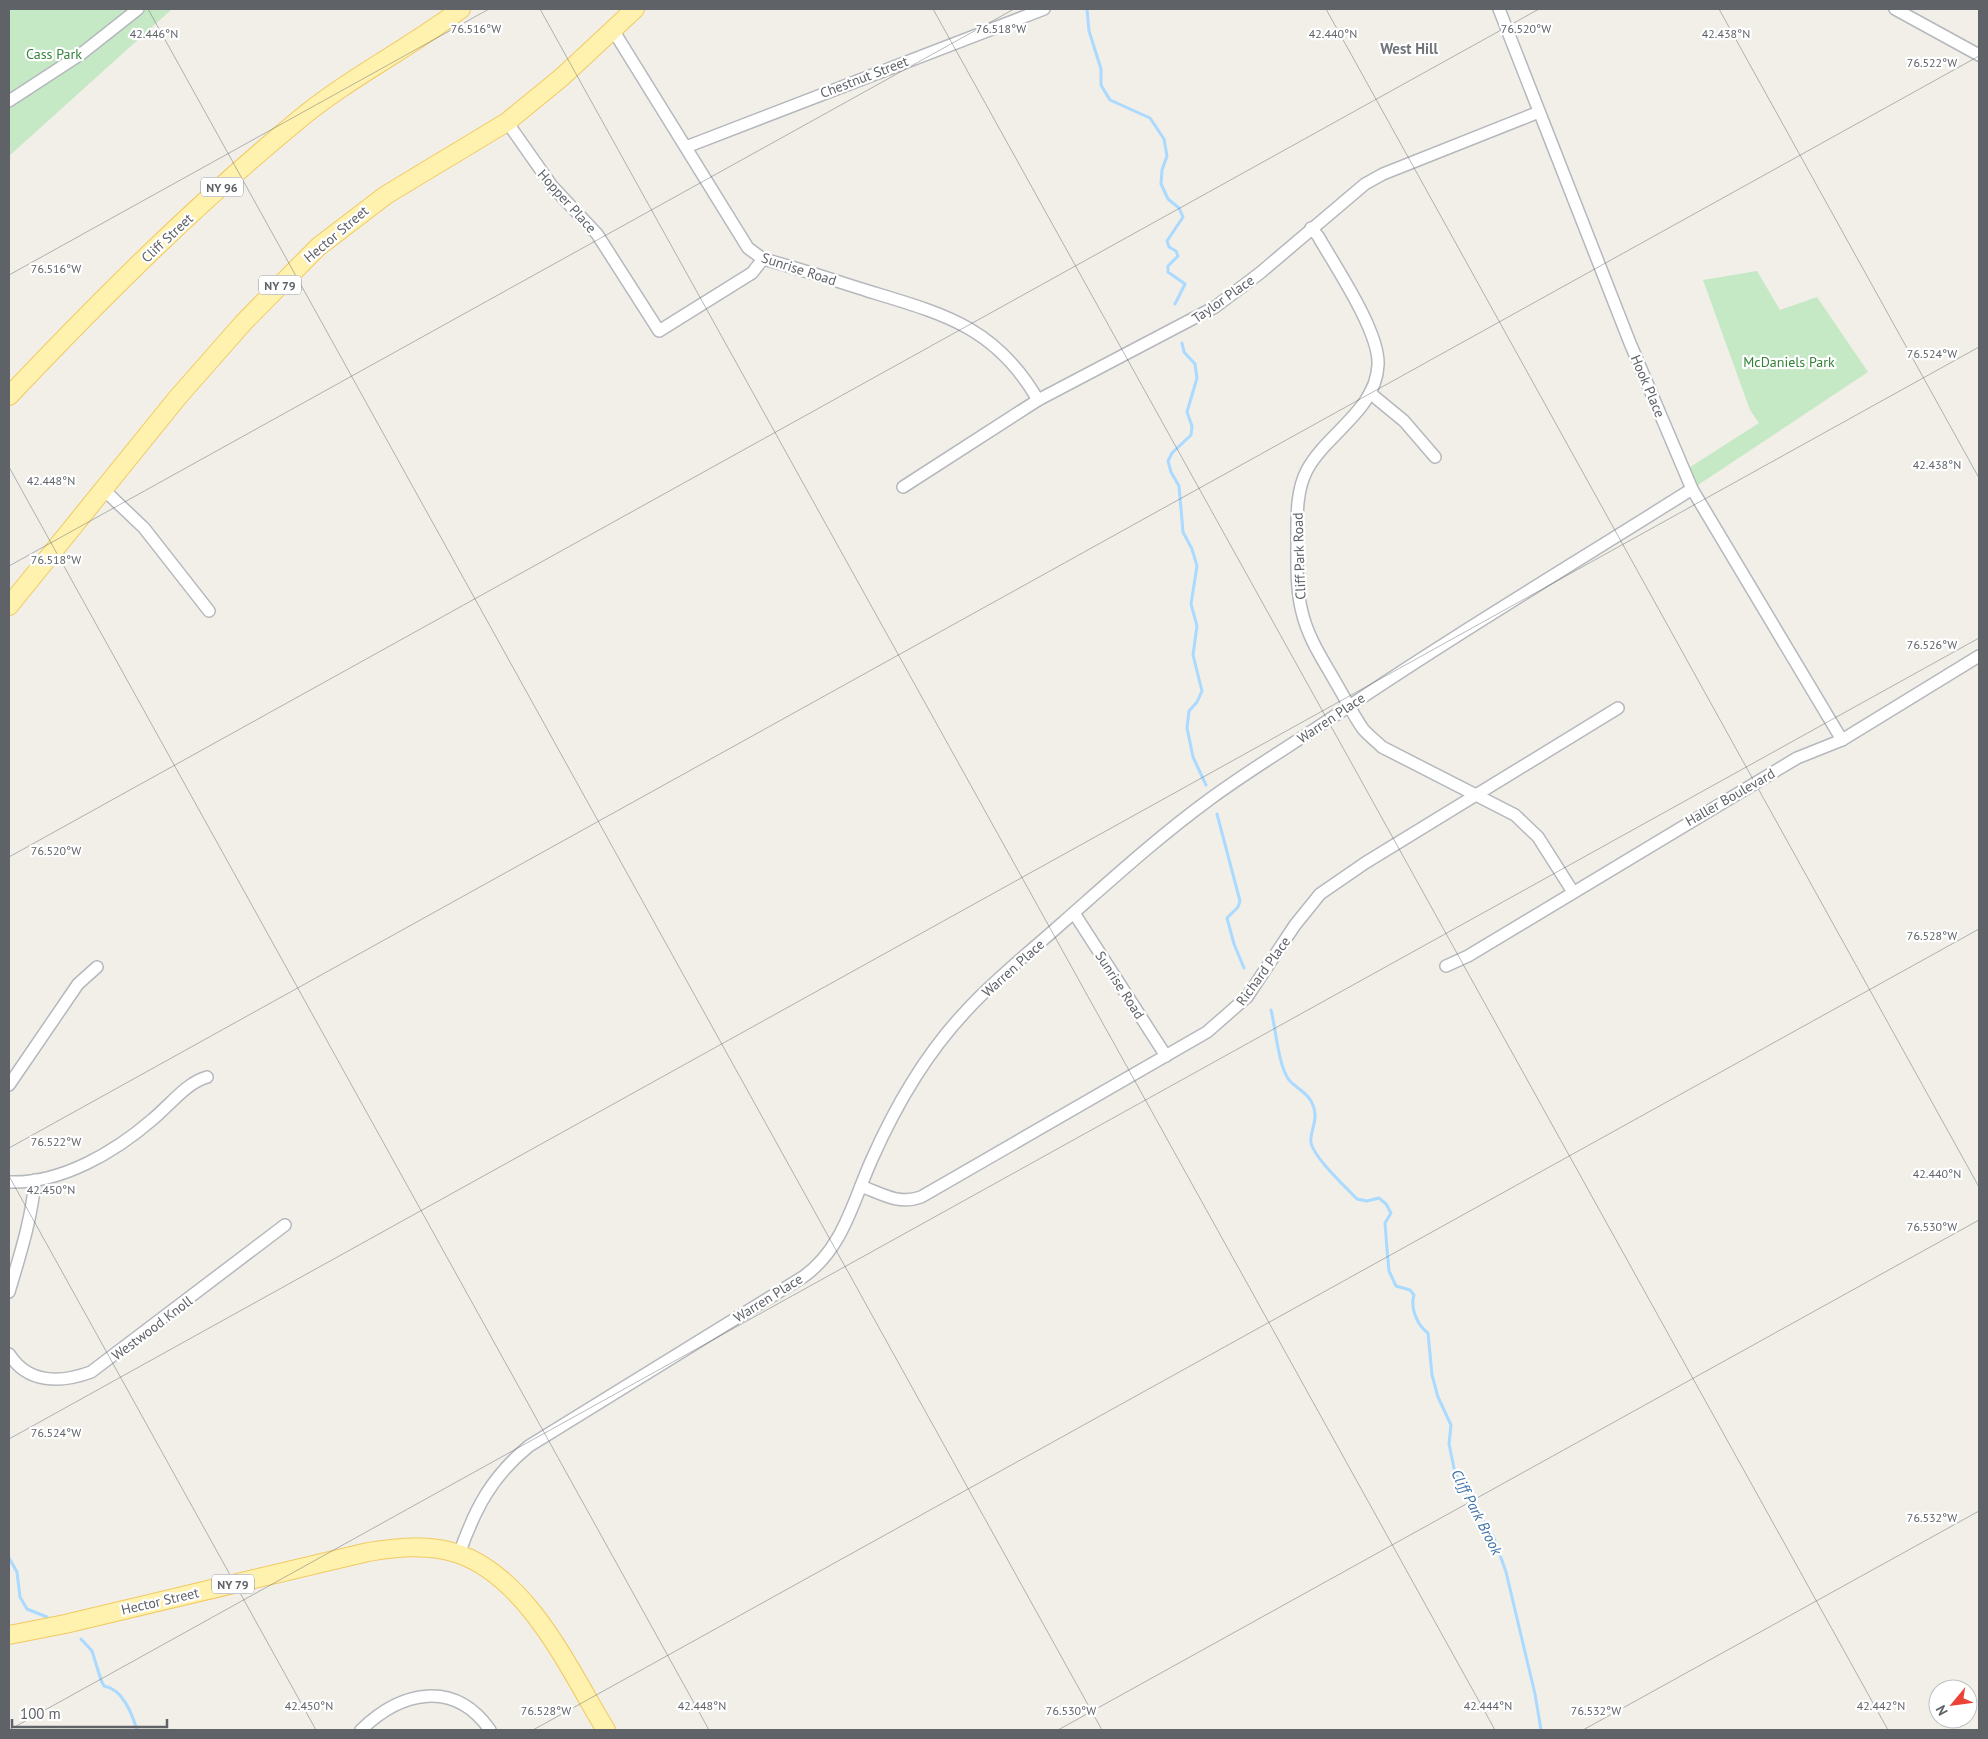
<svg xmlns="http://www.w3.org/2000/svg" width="1988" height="1739" viewBox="0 0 1988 1739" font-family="'PT Sans',sans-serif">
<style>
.green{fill:#c5e8c5}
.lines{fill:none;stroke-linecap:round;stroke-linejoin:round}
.stream{stroke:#aadaff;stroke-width:3}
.minor-casing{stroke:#b5b8bc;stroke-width:14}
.primary-casing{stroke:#f2c960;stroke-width:20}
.minor{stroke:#fff;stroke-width:11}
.primary{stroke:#fff2af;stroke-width:18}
.ticks{fill:none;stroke:#5f6368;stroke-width:1;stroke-opacity:0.45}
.labels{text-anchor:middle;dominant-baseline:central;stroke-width:4.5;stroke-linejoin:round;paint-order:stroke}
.shield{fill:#fff;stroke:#8f9295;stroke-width:1}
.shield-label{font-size:12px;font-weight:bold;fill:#5f6368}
.park-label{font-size:14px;fill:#348238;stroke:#fff}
.street-label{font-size:14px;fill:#5f6368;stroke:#fff}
.neighbourhood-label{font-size:15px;font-weight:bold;fill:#70757a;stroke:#fff}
.water-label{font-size:15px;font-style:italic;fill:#4174aa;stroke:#fff}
.ticks-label{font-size:12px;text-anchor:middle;fill:#5f6368;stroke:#fff;stroke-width:4.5;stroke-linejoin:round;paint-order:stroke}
</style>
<rect width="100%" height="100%" fill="#f1efe8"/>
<!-- green -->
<g class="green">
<polygon points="9,9 172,9 9,156"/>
<polygon points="1757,271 1780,310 1817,297 1868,372 1692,489 1684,471 1759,423 1750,410 1703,280"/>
</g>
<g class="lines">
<!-- stream -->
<g class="stream">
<polyline points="1087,9 1089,31 1101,69 1101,85 1110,100 1150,118 1164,139 1167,156 1162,170 1161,184 1168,199 1179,208 1183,217 1167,241 1169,247 1176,251 1178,256 1168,266 1168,272 1185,284 1175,304"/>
<polyline points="1182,343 1184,352 1195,364 1197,378 1187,412 1192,426 1191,435 1172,453 1168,461 1171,472 1179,486 1183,532 1192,549 1197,566 1191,604 1197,626 1193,655 1202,691 1197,702 1189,711 1187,728 1193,757 1206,785"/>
<polyline points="1217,814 1240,901 1238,907 1227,918 1234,944 1244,968"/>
<path d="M 1271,1010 C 1276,1029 1278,1065 1289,1080 C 1296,1088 1306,1092 1311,1101 C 1321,1119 1309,1130 1311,1143 C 1315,1159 1345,1186 1357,1199 L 1367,1201 L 1379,1198 L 1386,1204 L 1391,1213 L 1385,1223 L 1387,1249 L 1389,1271 L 1396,1286 L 1410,1290 L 1414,1295 C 1410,1308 1417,1325 1428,1333 L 1432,1375 L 1438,1397 L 1451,1425 L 1449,1444 L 1455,1473 L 1494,1538 L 1506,1572 L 1535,1694 L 1541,1730"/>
<polyline points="9,1558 17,1572 20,1597 27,1609 47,1617"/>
<path d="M 81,1639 L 92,1651 L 101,1680 L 104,1686 C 123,1689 132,1714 137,1730"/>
</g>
<defs>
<g id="minor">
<polyline points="1499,9 1630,343 1692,489 1842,740"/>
<polyline points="1895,9 1979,55"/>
<path d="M 613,30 L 748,248 L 763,259 C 798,268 833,280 868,291 C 944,314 996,327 1038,400"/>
<polyline points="9,101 81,54 138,9"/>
<polyline points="507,122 552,186 597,234 659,331 752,273 763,259"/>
<polyline points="686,147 1044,9"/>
<path d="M 1311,228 L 1318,236 C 1335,266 1380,332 1378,365 C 1376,410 1327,433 1307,470 C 1296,491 1297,516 1297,540 C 1297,564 1296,589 1302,612 C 1308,638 1323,660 1336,683 C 1345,698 1353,715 1363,729 C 1369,736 1376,741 1382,747 L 1515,815 L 1538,837 L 1573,892"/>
<polyline points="1370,393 1404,421 1435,457"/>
<polyline points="903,487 1038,400 1215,307 1260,273 1365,184 1383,174 1539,112"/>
<polyline points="102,488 144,528 209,611"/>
<polyline points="1074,913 1166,1056"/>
<polyline points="1446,966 1468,956 1797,758 1842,740 1979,656"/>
<polyline points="9,1085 78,984 97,967"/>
<path d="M 9,1182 C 61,1184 115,1152 153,1119 C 170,1105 186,1083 207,1077"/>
<path d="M 861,1186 C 882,1194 899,1205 921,1197 L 1207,1032 L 1247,997 L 1295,925 L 1320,894 L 1365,863 L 1618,708"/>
<path d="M 9,1292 C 20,1255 32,1218 35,1180"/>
<path d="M 9,1354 C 28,1384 61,1383 91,1372 L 285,1225"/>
<path d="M 459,1554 C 475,1509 491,1477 529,1446 L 803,1277 C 843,1249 853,1201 872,1159 C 896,1105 926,1053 967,1010 C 995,979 1030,952 1061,924 C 1110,881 1158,837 1210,799 C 1248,771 1288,747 1327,721 C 1446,640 1570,566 1692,489"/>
<path d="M 361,1730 C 401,1691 454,1679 490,1730"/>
</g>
<g id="primary">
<path d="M 9,396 C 100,300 194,206 296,122 C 347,79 408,49 461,9"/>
<polyline points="9,606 178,397 244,322 318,247 386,195 507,122 562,77 635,9"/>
<path d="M 9,1635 L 65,1624 L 368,1552 C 399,1547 429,1544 459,1554 C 529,1579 570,1671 606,1730"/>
</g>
</defs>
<!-- minor casing -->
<use href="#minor" class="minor-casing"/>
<!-- primary casing -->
<use href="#primary" class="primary-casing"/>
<!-- minor -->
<use href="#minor" class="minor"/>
<!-- primary -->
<use href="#primary" class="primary"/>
</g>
<!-- ticks -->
<path class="ticks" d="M 148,9 L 1102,1730M 540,9 L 1495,1730M 933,9 L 1888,1730M 1326,9 L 1979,1187M 1719,9 L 1979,478M 9,275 L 489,9M 9,467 L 709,1730M 9,566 L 1014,9M 9,857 L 1539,9M 9,1148 L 1979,56M 9,1176 L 316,1730M 9,1439 L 1979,347M 9,1730 L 1979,638M 533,1730 L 1979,929M 1058,1730 L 1979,1220M 1583,1730 L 1979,1511"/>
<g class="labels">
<!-- shield labels -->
<g class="shield">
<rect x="201" y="177.5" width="42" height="19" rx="4"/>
<rect x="259" y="275.5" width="42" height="19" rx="4"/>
<rect x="212" y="1574.5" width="42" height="19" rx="4"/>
</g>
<g class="shield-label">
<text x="222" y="187">NY 96</text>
<text x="280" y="285">NY 79</text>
<text x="233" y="1584">NY 79</text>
</g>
<!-- park labels -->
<g class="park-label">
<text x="54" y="54">Cass Park</text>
<text x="1789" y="362">McDaniels Park</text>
</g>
<!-- street labels -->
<g class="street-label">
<text transform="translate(864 77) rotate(-21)">Chestnut Street</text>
<text transform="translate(567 201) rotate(48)">Hopper Place</text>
<text transform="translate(336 234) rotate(-40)">Hector Street</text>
<text transform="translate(167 238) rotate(-43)">Cliff Street</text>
<text transform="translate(799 269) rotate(18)">Sunrise Road</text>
<text transform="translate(1223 299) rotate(-35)">Taylor Place</text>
<text transform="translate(1648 386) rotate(67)">Hook Place</text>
<text transform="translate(1299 556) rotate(-92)">Cliff Park Road</text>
<text transform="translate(1331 718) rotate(-34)">Warren Place</text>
<text transform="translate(1730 797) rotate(-30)">Haller Boulevard</text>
<text transform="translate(1013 968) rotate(-42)">Warren Place</text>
<text transform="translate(1263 971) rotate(-54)">Richard Place</text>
<text transform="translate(1120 985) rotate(57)">Sunrise Road</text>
<text transform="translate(768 1298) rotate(-32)">Warren Place</text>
<text transform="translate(152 1328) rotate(-37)">Westwood Knoll</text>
<text transform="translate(160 1601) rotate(-13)">Hector Street</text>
</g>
<!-- neighbourhood labels -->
<g class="neighbourhood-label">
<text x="1409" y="48">West Hill</text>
</g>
<!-- water labels -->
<g class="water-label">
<text transform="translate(1477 1512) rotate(63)">Cliff Park Brook</text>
</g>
</g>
<g class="ticks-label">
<text x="476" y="33">76.516°W</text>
<text x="1001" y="33">76.518°W</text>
<text x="1526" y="33">76.520°W</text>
<text x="154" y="38">42.446°N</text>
<text x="1333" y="38">42.440°N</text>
<text x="1726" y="38">42.438°N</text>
<text x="1932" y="67">76.522°W</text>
<text x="56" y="273">76.516°W</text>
<text x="1932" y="358">76.524°W</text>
<text x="1937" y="469">42.438°N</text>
<text x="51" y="485">42.448°N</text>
<text x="56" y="564">76.518°W</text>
<text x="1932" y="649">76.526°W</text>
<text x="56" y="855">76.520°W</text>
<text x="1932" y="940">76.528°W</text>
<text x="56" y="1146">76.522°W</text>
<text x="1937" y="1178">42.440°N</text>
<text x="51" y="1194">42.450°N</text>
<text x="1932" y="1231">76.530°W</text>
<text x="56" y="1437">76.524°W</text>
<text x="1932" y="1522">76.532°W</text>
<text x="309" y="1710">42.450°N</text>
<text x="702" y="1710">42.448°N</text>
<text x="1488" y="1710">42.444°N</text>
<text x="1881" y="1710">42.442°N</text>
<text x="546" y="1715">76.528°W</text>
<text x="1071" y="1715">76.530°W</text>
<text x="1596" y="1715">76.532°W</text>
</g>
<!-- border -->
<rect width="1988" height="1739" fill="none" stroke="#5f6368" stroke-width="20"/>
<!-- north arrow -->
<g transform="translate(1953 1704) rotate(241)"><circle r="24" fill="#ffffff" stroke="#bfc1c3"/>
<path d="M0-4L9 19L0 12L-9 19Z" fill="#ea4335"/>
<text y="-8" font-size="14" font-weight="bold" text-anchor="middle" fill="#5f6368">N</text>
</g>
<!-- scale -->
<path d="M12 1719v8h155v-8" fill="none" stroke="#5f6368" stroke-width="2.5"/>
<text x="20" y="1719" font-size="15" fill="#5f6368" stroke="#ffffff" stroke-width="4" paint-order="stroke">100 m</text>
</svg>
